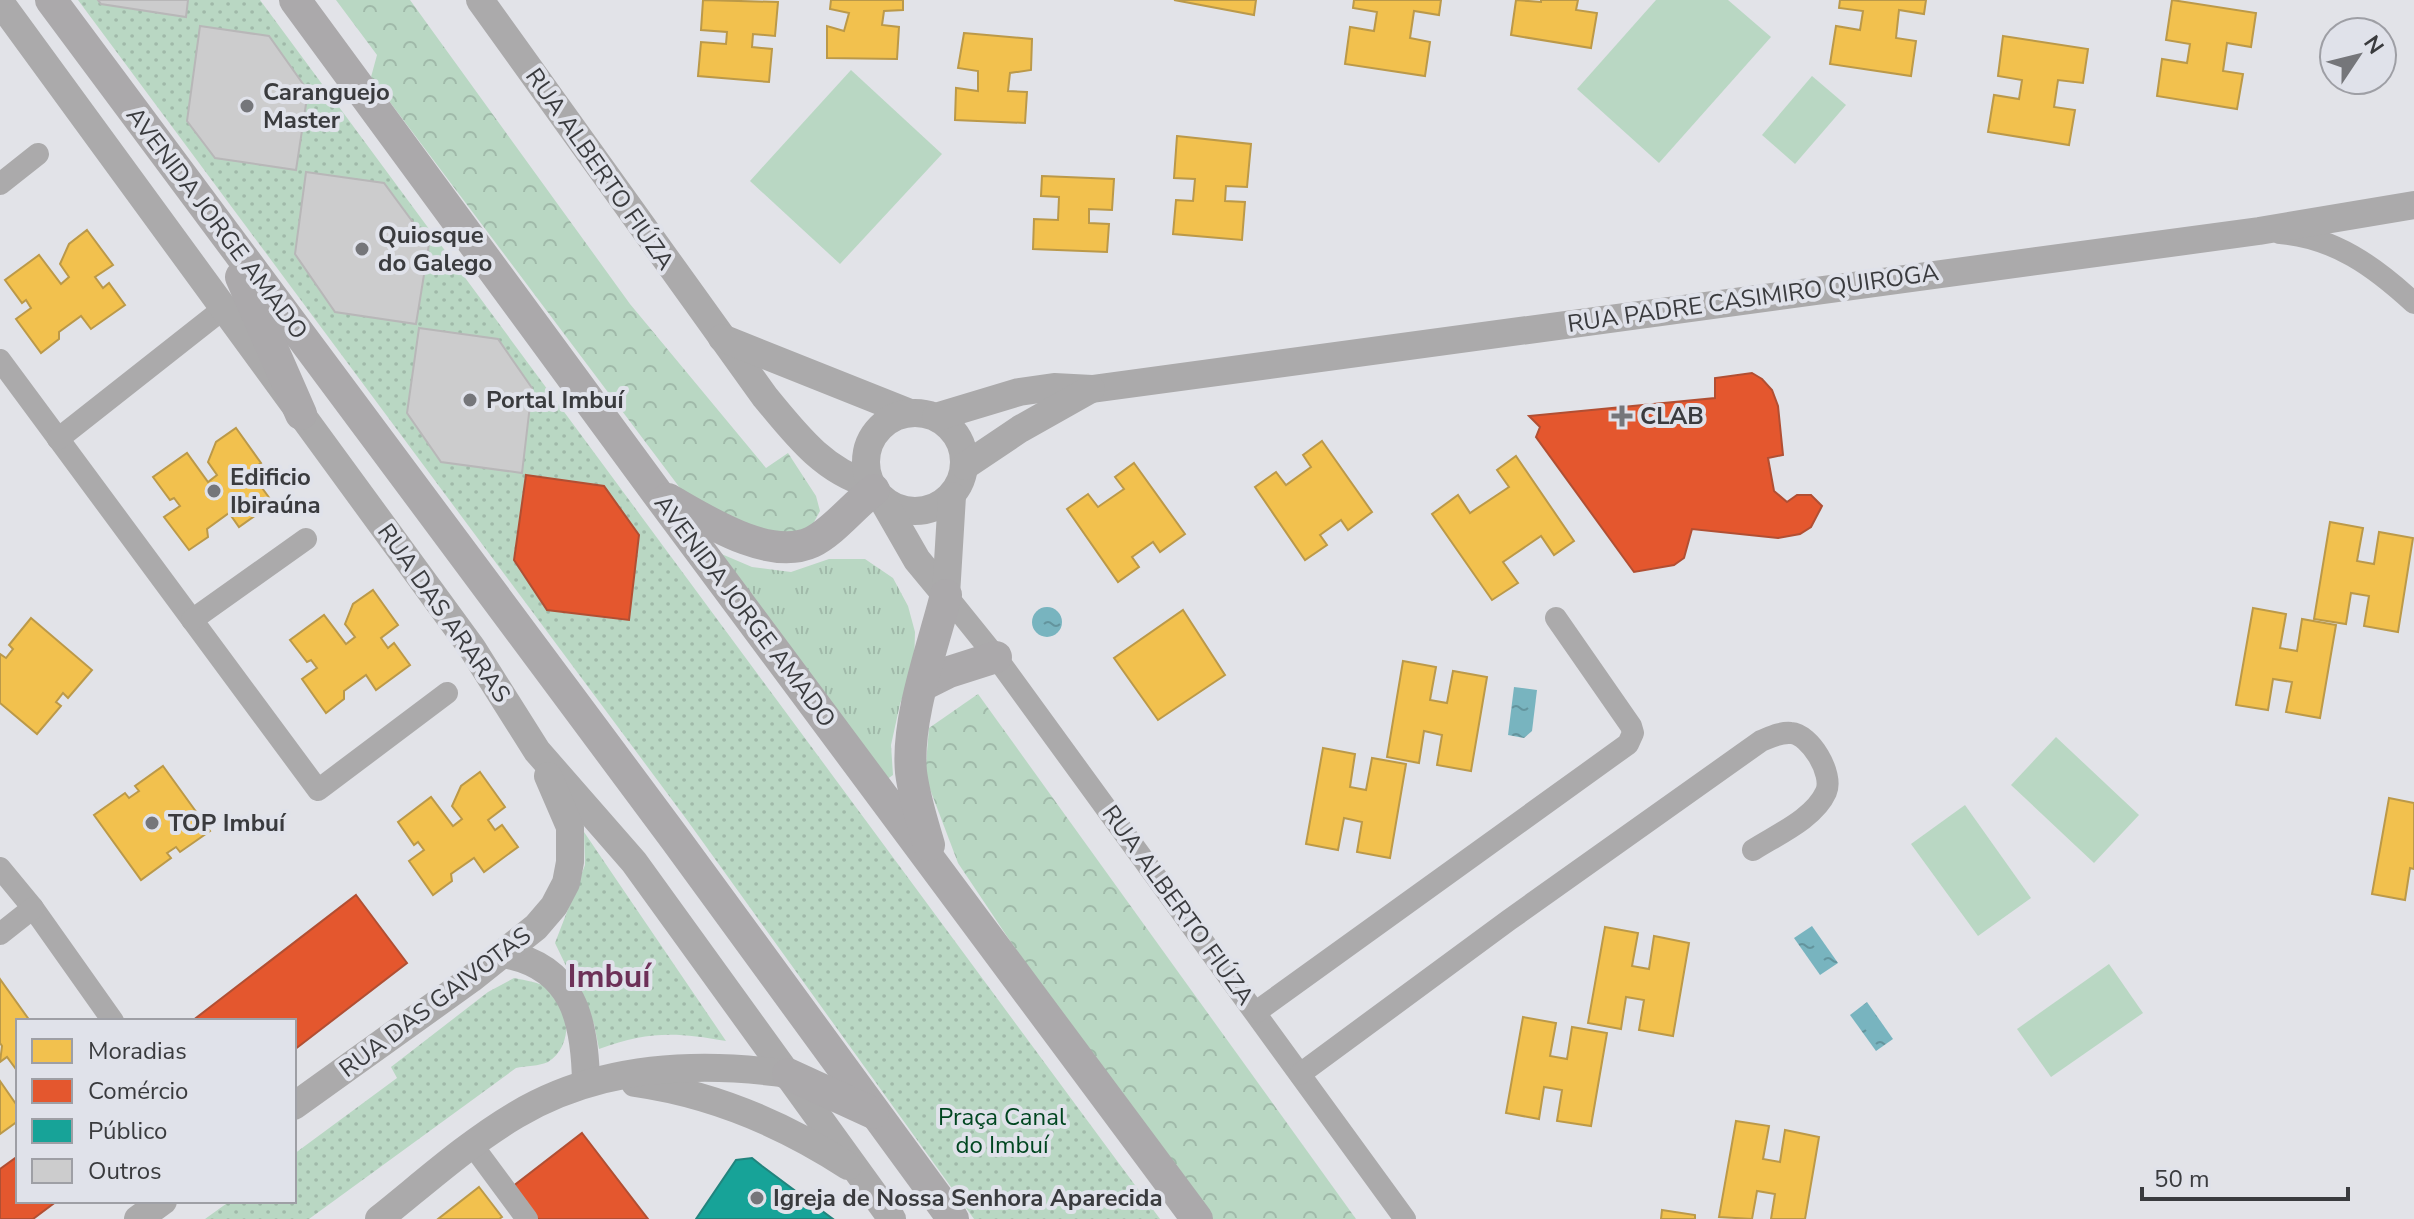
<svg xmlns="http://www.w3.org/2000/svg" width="2414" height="1219" viewBox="0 0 2414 1219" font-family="'Nunito Sans',sans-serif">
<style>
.grass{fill:url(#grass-tufts)}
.forest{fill:url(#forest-crowns)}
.park{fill:url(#park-dots)}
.garden{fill:#b9d7c3}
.water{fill:url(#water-ripples)}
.homes{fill:#f2c14e;stroke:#bb9949;stroke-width:2}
.shops{fill:#e4572e;stroke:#b14f33;stroke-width:2}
.public{fill:#17a398;stroke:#22847d;stroke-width:2}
.building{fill:#cccccd;stroke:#b8b7b8;stroke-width:2}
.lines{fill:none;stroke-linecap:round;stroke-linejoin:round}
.minor{stroke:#abaaab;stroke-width:22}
.tertiary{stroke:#abaaab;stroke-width:28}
.secondary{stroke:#aba9ab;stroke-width:32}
.poi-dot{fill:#75767a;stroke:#e0e2ea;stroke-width:3}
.labels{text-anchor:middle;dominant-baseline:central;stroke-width:8;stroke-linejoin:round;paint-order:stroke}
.poi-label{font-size:24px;font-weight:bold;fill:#3a3b3e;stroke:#e0e2ea;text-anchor:start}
.street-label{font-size:24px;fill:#3a3b3e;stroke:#e0e2ea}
.park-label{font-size:24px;fill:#004620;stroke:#e0e2ea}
.district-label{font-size:32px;font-weight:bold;fill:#6d3158;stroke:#e0e2ea}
</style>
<defs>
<pattern id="grass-tufts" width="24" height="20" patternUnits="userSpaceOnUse" patternTransform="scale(2)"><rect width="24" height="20" fill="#b9d7c3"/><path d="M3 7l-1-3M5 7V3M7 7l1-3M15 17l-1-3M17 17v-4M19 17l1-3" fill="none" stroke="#a0b9a9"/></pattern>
<pattern id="forest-crowns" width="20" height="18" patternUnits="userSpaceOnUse" patternTransform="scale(2)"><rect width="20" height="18" fill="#b9d7c3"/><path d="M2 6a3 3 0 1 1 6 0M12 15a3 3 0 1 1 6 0" fill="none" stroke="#a0b9a9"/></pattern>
<pattern id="park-dots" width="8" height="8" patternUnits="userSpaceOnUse" patternTransform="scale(2)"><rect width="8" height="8" fill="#b9d7c3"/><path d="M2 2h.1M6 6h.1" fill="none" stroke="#a0b9a9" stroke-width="1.8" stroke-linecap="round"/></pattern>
<pattern id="water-ripples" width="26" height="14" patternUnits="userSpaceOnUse" patternTransform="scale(2)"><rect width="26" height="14" fill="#78b4bf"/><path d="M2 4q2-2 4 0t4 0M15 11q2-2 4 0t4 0" fill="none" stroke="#63949d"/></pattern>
</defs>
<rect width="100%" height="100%" fill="#e2e3e8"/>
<!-- grass -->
<polygon class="grass" points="712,550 752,567 791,572 829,559 865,559 893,578 908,606 915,632 914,667 900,704 891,745 893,775 886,780"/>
<!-- forest -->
<g class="forest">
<polygon points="336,0 410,0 630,304 766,468 788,453 816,496 820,511 813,524 790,541 692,504 371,77 377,55"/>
<polygon points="978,694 1356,1219 1197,1219 1189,1209 958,863 925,776 929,728"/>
</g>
<!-- park -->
<g class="park">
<polygon points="78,0 260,0 1160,1219 974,1219 687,820"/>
<path d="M 584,832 L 726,1041 C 676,1032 648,1031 599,1049 L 594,1024 L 555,943 L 585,865 Z"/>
<path d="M 514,978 C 529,981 551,984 560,998 C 571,1018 569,1050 548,1062 C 540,1066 525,1066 516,1068 L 309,1219 L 205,1219 L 230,1201 L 294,1201 L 294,1154 L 397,1078 L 391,1067 L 488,992 Z"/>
</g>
<!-- garden -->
<g class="garden">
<polygon points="1656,0 1728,0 1771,37 1659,163 1577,89"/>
<polygon points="851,70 942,154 840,264 750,181"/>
<polygon points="1812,76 1846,105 1795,164 1762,135"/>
<polygon points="2056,737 2139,815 2094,863 2011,785"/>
<polygon points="1965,805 2031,898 1978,936 1911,844"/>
<polygon points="2109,964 2143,1013 2051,1077 2017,1029"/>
</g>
<!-- water -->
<g class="water">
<circle cx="1047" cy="622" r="15"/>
<polygon points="1514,687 1537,690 1532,731 1524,738 1508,735"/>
<polygon points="1812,926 1838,963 1820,975 1794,938"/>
<polygon points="1867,1002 1893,1039 1876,1051 1850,1015"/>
</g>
<!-- homes -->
<g class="homes">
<polygon points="703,0 778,2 775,36 753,34 752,47 772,49 769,82 698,76 701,42 726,44 727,32 701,30"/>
<polygon points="831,0 903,0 903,10 884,11 882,25 899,27 897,59 827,58 827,26 844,31 849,13 830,9"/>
<polygon points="1174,0 1256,0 1254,15"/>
<polygon points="1354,0 1441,0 1439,15 1414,11 1410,38 1430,42 1425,76 1345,64 1350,27 1374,31 1377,12 1353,8"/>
<polygon points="1516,0 1541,2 1541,0 1578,0 1576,10 1597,13 1591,48 1511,35"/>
<polygon points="1840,0 1926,0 1924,14 1899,10 1896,38 1916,41 1911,76 1830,64 1836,26 1860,30 1863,11 1839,8"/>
<polygon points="2172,0 2256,13 2251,47 2227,43 2223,71 2243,74 2237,109 2157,96 2162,59 2187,63 2190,44 2166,40"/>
<polygon points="964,33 1032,39 1031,70 1010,73 1008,91 1027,92 1025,123 955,120 956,88 978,91 978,71 958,68"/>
<polygon points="2003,36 2088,49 2083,83 2058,80 2054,107 2075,110 2069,145 1988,132 1994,95 2019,99 2022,80 1998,76"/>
<polygon points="1177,136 1251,144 1247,187 1226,186 1225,201 1245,202 1242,240 1173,234 1176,200 1193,201 1195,179 1174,178"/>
<polygon points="1042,176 1114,179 1112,210 1089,209 1089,223 1109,224 1107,252 1033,249 1034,219 1058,220 1059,197 1041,196"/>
<polygon points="87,230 113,265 95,277 103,288 109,283 125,305 91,329 81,316 59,332 59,339 41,353 16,319 31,308 26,300 22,303 5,280 39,255 61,284 69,277 60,264 69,244"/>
<polygon points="236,428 261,463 243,475 251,485 257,481 273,503 239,527 229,513 207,529 208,537 189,550 164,517 180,506 174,498 170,500 153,477 187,453 208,482 217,475 208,462 216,442"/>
<polygon points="1322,441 1372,512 1348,530 1341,520 1320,535 1327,545 1305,560 1255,487 1276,472 1286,485 1311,467 1303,455"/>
<polygon points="1516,456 1574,541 1554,555 1541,536 1503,562 1518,583 1492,600 1432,514 1458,495 1470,513 1509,487 1497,470"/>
<polygon points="1134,463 1185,534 1160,552 1153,542 1132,557 1139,567 1118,582 1067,509 1088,494 1098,507 1124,489 1115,477"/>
<polygon points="2330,522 2363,528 2357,561 2374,564 2379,532 2413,538 2398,632 2364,626 2369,596 2351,593 2346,624 2314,619"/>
<polygon points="373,590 398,625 381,638 388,648 394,643 410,665 376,690 366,675 344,691 344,699 326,713 302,679 317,668 311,660 307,662 290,640 324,615 346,644 355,637 345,624 353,604"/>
<polygon points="2253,608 2286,614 2280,648 2297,651 2302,619 2336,625 2320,718 2286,712 2292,682 2273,679 2268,710 2236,705"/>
<polygon points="1183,610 1225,675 1158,720 1114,658"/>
<polygon points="31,618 92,670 68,698 63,693 56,702 61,706 37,734 0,703 0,654 6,658 13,649 9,645"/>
<polygon points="1403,661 1436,667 1430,700 1447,703 1453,671 1487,677 1471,771 1437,765 1442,735 1424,731 1419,763 1387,757"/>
<polygon points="1323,748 1355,754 1350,787 1366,790 1372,758 1406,764 1390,858 1357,852 1362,822 1344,818 1338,850 1306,844"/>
<polygon points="163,766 210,831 180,852 176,847 167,853 171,858 141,880 94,815 125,793 129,798 139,791 135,786"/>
<polygon points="480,772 505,807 488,820 495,830 502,825 518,847 484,872 474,858 451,874 452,881 433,895 409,861 424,850 418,842 414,845 398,822 431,797 453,826 462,819 452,806 461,786"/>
<polygon points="2389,798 2414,803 2414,869 2410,868 2405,900 2372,894"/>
<polygon points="1605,927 1638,933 1632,966 1649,969 1654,936 1689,943 1673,1036 1639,1030 1644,1000 1626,997 1621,1029 1588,1023"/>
<polygon points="0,979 30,1021 18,1021 18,1072 7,1057 0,1062 2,1046 0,1043"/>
<polygon points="1523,1017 1556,1023 1550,1056 1567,1059 1572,1027 1607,1033 1591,1126 1557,1121 1562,1090 1544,1087 1539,1119 1506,1113"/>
<polygon points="0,1081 18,1107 18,1121 0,1134"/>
<polygon points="1736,1121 1769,1126 1763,1159 1780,1162 1785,1130 1819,1137 1805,1219 1771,1219 1775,1194 1757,1191 1752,1219 1719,1217"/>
<polygon points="479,1187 502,1217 499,1219 438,1219"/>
<polygon points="1662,1210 1695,1215 1695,1219 1661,1219"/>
</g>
<!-- shops -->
<g class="shops">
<polygon points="1752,373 1762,379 1772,390 1778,406 1783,455 1768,458 1774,491 1787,502 1797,495 1811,495 1822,506 1811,527 1800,534 1778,538 1692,529 1684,558 1674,565 1634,572 1536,437 1540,427 1529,416 1715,398 1715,378"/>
<polygon points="526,475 604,486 639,535 629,620 547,610 514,560"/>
<polygon points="356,895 407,963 294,1050 294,1021 192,1021"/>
<polygon points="582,1133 648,1219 536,1219 512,1187"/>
<polygon points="18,1156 18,1201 57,1201 33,1219 0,1219 0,1169"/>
</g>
<!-- public -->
<polygon class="public" points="752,1158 762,1166 833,1219 696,1219 736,1160"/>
<!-- building -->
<g class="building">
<polygon points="98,0 188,0 186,17 101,4"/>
<polygon points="200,26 269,36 308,91 296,170 215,158 187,121"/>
<polygon points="306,172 384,183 429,244 416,324 335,312 295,254"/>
<polygon points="419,328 498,339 532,388 522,473 441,462 407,413"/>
</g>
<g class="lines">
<!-- minor -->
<g class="minor">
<polyline points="0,184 38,154"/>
<path d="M 2280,233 C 2334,237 2375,267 2414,303"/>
<polyline points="0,360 318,790 447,693"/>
<polyline points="58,439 223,309"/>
<polyline points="946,595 996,657 1405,1219"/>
<polyline points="192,620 306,539"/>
<polyline points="0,868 33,908 113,1021"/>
<polyline points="0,934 33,908"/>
<polyline points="1256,1012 1628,744 1633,733 1631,726 1556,618"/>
<path d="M 1300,1074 L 1509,920 L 1761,741 C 1771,737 1780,732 1791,733 C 1810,734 1834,774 1826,792 C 1814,819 1776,835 1753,850"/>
<polyline points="473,1146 527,1219"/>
</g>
<!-- tertiary -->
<g class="tertiary">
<path d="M 480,0 L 765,397 C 795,433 822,470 869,484"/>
<polyline points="0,2 472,648 537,751 634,862 892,1219"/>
<polyline points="722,338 910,413"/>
<circle cx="915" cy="462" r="49"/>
<polyline points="936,417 1019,392 1054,387 1092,389 2259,231 2414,205"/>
<polyline points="965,466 1020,429 1091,389"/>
<polyline points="882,499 917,560 946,595"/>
<polyline points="946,595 952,496"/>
<path d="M 503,954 C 574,966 585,1021 586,1083"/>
<path d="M 635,1083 C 712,1094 782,1123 848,1166"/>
<polyline points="294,1106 471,979 536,927 554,906 566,883 570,862 570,827 548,776"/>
<polyline points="138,1219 163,1201"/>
<path d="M 379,1219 C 423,1184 467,1144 516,1115 C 598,1066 696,1061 788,1074"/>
</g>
<!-- secondary -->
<g class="secondary">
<polyline points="51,0 676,840 953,1219"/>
<polyline points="295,0 657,493 1197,1219"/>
<polyline points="241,277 301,414"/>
<path d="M 668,499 C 705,520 769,562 812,542 C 833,532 854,505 874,490"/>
<polyline points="923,685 949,672 996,657"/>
<path d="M 929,845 C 922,821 914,797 911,772 C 906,719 933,647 946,595"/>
<polyline points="788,1074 873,1113"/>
</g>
</g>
<!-- markers -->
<g class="poi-dot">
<circle cx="247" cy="106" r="8"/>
<circle cx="362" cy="249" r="8"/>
<circle cx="470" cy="400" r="8"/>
<path d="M1618 404h8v8h8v8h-8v8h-8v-8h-8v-8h8z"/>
<circle cx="214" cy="491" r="8"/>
<circle cx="152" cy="823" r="8"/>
<circle cx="757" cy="1198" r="8"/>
</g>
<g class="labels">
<!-- poi labels -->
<g class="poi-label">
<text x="263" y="92">Caranguejo<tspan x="263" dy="28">Master</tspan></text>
<text x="378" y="235">Quiosque<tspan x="378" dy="28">do Galego</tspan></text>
<text x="486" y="400">Portal Imbuí</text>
<text x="1640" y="416">CLAB</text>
<text x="230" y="477">Edificio<tspan x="230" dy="28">Ibiraúna</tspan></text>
<text x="168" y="823">TOP Imbuí</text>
<text x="773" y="1198">Igreja de Nossa Senhora Aparecida</text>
</g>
<!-- street labels -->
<g class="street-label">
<text transform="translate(600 169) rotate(55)">RUA ALBERTO FIÚZA</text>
<text transform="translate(217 223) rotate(53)">AVENIDA JORGE AMADO</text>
<text transform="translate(1753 298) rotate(-8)">RUA PADRE CASIMIRO QUIROGA</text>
<text transform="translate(745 611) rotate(53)">AVENIDA JORGE AMADO</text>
<text transform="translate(444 613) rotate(55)">RUA DAS ARARAS</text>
<text transform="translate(1178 905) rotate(54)">RUA ALBERTO FIÚZA</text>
<text transform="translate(435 1002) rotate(-37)">RUA DAS GAIVOTAS</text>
</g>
<!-- park labels -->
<g class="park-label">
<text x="1002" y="1117">Praça Canal<tspan x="1002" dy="28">do Imbuí</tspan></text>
</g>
<!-- district labels -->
<g class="district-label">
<text x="609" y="976">Imbuí</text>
</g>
</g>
<!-- legend -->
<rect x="16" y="1019" width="280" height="184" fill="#e0e2ea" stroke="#9e9fa5" stroke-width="2"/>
<rect x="32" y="1039" width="40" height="24" fill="#f2c14e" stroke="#9e9fa5" stroke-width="2"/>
<text x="88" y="1059" font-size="24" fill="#3a3b3e">Moradias</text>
<rect x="32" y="1079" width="40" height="24" fill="#e4572e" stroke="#9e9fa5" stroke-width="2"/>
<text x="88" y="1099" font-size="24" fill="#3a3b3e">Comércio</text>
<rect x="32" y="1119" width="40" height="24" fill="#17a398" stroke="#9e9fa5" stroke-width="2"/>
<text x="88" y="1139" font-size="24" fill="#3a3b3e">Público</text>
<rect x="32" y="1159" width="40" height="24" fill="#cccccd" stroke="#9e9fa5" stroke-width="2"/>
<text x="88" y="1179" font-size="24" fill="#3a3b3e">Outros</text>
<!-- north arrow -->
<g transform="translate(2358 56) rotate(55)"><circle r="38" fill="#e0e2ea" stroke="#9e9fa5" stroke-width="2"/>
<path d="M0-6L14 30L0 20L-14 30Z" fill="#75767a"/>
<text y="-12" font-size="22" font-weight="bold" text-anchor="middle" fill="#3a3b3e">N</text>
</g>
<!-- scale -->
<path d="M2142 1187v12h206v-12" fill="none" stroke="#3a3b3e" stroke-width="4"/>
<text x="2154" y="1187" font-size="24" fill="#3a3b3e" stroke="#e0e2ea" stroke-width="6" paint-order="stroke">50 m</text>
</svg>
